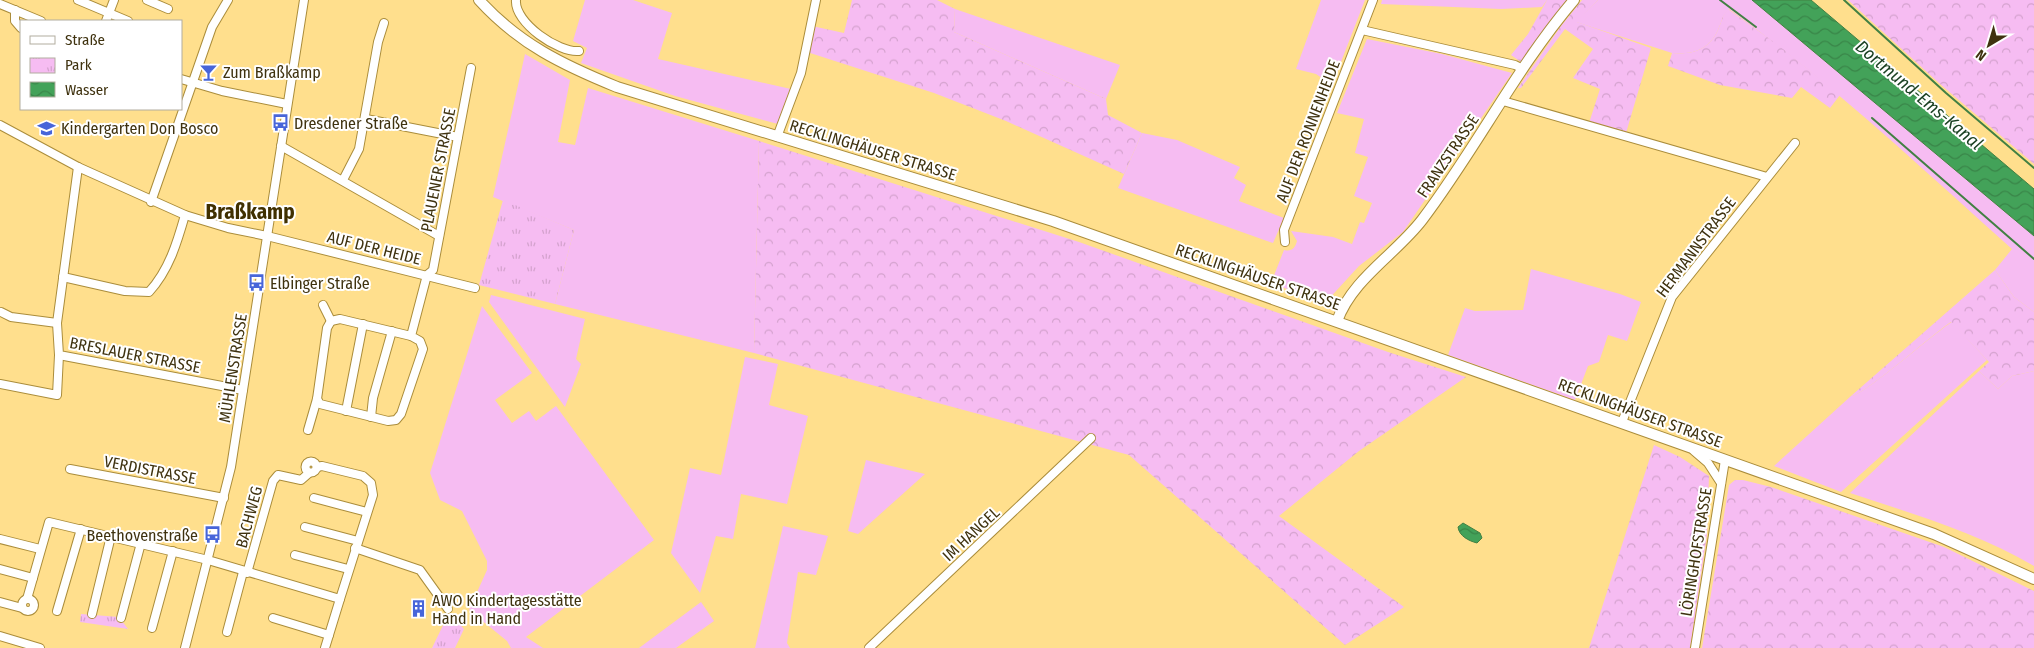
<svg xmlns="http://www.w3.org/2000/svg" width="2034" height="648" viewBox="0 0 2034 648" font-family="'Fira Sans Condensed',sans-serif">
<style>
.grass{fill:#f6bcf2}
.forest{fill:url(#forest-crowns)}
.park{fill:url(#park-tufts)}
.water{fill:url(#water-waves);stroke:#428043}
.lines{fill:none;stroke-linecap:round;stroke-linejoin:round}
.stream{stroke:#428043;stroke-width:2}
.minor-casing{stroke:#ab8d3b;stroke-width:10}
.major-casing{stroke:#ab8d3b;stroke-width:12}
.minor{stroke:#fff;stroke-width:8}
.major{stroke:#fff;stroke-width:10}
.labels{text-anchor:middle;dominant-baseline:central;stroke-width:4;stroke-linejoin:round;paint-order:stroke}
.poi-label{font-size:16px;fill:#3f320f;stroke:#fff;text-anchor:start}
.street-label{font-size:16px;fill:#3f320f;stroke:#fff}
.water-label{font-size:18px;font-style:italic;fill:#1c4224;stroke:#fff}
.district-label{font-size:21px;font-weight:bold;fill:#403001;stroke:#fff}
</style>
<defs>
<pattern id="forest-crowns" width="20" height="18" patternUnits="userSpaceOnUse" patternTransform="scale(1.25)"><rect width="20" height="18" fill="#f6bcf2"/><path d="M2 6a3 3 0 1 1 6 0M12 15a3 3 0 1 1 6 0" fill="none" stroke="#d4a2ce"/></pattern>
<pattern id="park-tufts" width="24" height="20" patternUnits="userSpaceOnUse" patternTransform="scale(1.25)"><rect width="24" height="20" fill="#f6bcf2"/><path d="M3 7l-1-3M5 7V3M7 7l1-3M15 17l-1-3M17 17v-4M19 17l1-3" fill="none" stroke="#d4a2ce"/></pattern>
<pattern id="water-waves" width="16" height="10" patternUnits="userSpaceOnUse" patternTransform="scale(1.25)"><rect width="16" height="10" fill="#43a259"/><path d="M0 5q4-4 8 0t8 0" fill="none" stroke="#398548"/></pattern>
</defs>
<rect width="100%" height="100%" fill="#ffdf8d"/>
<!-- grass -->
<g class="grass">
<polygon points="585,0 633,0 672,13 658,59 791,89 778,124 675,96 581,63 587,48 573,41"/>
<polygon points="1321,0 1365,0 1332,85 1316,74 1296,69"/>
<polygon points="1382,0 1547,0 1542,7 1501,9 1381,4"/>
<path d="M 1598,0 L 1752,0 L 2034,236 L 2034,312 L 2014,297 L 1995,270 L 2012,249 C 1919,166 1829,81 1729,9 C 1722,16 1722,21 1718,30 C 1709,50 1692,55 1672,53 L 1576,22 Z"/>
<polygon points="955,9 1120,65 1106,99 954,32"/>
<path d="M 1367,39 L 1442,54 L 1512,73 L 1403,232 L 1359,266 L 1325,303 L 1271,283 L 1284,250 C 1292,252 1295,248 1297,241 L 1291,231 L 1333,237 L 1352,244 L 1360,222 L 1364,223 L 1372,203 L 1354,196 L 1368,157 L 1355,153 L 1364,119 L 1337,113 Z"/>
<polygon points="525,54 570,80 558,142 575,145 588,88 759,141 754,353 555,304 574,230 493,197"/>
<polygon points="1142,133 1177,140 1240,167 1234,178 1246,185 1239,201 1284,218 1273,243 1118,188"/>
<polygon points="1531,269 1620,294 1641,302 1627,341 1608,335 1599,362 1588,366 1575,400 1448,355 1465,308 1475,311 1523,310"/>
<polygon points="491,295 585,319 576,359 581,364 565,407 489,302"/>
<polygon points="482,306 532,373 495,400 512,423 529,411 536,421 556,406 654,540 526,637 543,648 511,648 507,641 469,610 487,570 487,561 462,511 440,500 430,473"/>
<path d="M 1952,322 L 1987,360 L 1841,492 L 1774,466 L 1851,396 C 1861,398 1935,332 1952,322 Z"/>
<polygon points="745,357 778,364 769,405 808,416 787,504 741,494 733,539 716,536 700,593 671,553 690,468 721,475"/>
<path d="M 1979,371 L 1998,389 L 2012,376 L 2034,371 L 2034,566 C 1976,532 1913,514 1850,493 Z"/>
<polygon points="866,460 925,474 858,534 848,531"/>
<polygon points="783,526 828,536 816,575 798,572 787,643 790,648 755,648"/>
<polygon points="701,602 714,621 676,648 639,648"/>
</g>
<!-- forest -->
<g class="forest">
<polygon points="852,0 937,0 955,9 954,32 1106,99 1108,115 1142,133 1124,174 1006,121 934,93 807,52 812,26 844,33"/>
<polygon points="1547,0 1567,0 1521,62 1511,55 1528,34"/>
<polygon points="1582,0 1598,0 1577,22 1651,48 1626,133 1589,123 1600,89 1573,78 1593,49 1565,29 1521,88 1518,88 1561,26"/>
<polygon points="1848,0 2034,0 2034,164 1940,84"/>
<path d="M 1728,9 L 1778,45 L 1840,95 L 1830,108 L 1801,87 L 1792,98 L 1720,85 L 1668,66 L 1672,53 C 1692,55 1709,50 1718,30 C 1722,21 1722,16 1728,9 Z"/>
<polygon points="759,141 1079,242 1388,352 1466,377 1359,451 1279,516 1404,607 1345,645 1129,455 754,353"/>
<path d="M 1995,270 L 2014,297 L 2034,312 L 2034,371 L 2012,376 L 1998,389 L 1979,371 L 1989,362 L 1951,322 C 1935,332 1861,398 1851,396 Z"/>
<polygon points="1654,445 1680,457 1709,476 1707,534 1690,648 1589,648"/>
<polygon points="1735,480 1743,480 1771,487 1944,547 2034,591 2034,648 1702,648 1729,485"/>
</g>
<!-- park -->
<g class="park">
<polygon points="503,200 574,230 555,304 479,285"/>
<polygon points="449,613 464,629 455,648 432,648"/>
<polygon points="81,614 119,617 128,629 80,622"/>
</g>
<!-- water -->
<g class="water">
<polygon points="1752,0 1811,0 2034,189 2034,236"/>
<path d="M 1463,523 L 1480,533 L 1482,538 L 1477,543 C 1469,541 1459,536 1458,527 Z"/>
</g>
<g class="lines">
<!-- stream -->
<g class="stream">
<polyline points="1720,0 1756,27"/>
<polyline points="1844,0 1946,93 2034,168"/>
<polyline points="1872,118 2034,259"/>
</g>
<defs>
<g id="minor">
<polyline points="78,0 128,21"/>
<polyline points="147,0 168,9"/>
<path d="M 516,0 C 514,23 559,53 579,51"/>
<polyline points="0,4 41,21"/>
<polyline points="15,10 15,21 21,28"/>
<polyline points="106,21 114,0"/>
<polyline points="1362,30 1515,65 1523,69"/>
<polyline points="181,79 222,91 287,104"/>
<polyline points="1503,101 1767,177"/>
<polyline points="366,119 458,137"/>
<polyline points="0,125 78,167 185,215 228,228 267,236 475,288"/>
<polyline points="777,137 801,73 816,0"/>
<polyline points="281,146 439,236"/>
<polyline points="78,167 57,323 59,355 243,390"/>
<polyline points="343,180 359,149 378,42 384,23"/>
<polyline points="151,202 212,27 228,0"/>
<polyline points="1285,242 1284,230 1373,0"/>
<path d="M 63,277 L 125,291 L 149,292 C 169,270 177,243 185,215"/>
<polyline points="323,305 331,321 340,319 411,336"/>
<polyline points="1,312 11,317 57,323"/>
<polyline points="0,384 57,395 59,355"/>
<polyline points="317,399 320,404 388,421 396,420 401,414 423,349 420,341 411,336 427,275 433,270 471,68"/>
<polyline points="346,411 363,324"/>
<polyline points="371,417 373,398 392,331"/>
<polyline points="1622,422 1672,297 1795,143"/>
<polyline points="308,430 317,399 327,328 331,321"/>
<polyline points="1694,451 1708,463 1721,483"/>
<circle cx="311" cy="467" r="5.5"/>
<polyline points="70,469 224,498"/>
<polyline points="314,498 367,512"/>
<polyline points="305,527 358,541"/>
<polyline points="0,539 40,549"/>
<polyline points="355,548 420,570 448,609"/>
<polyline points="295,555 348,569"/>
<polyline points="0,569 33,578"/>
<polyline points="247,573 273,481 278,475 301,480 309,473"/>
<circle cx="28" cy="605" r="6"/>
<polyline points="27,599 49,522 208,560 340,599 373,495 371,483 363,476 322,466 317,467"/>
<polyline points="0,602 22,608"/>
<polyline points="57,611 81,529"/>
<polyline points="92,614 111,536"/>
<polyline points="121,618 141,543"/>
<polyline points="273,618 329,635"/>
<polyline points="152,628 173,551"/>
<polyline points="227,632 243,572"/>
<polyline points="0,636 40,648"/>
<polyline points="185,648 231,467 304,0"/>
<polyline points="325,648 340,599"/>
<polyline points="869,648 1091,438"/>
<polyline points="1695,648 1725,460"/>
</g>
<g id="major">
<path d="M 479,0 C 519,44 563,65 617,87 L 1053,221 L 1934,534 L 2034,579"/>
<path d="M 1337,321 C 1353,278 1395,255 1422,220 C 1476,149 1516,68 1574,0"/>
</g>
</defs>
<!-- minor casing -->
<use href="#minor" class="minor-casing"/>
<!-- major casing -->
<use href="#major" class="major-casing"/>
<!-- minor -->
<use href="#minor" class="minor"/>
<!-- major -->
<use href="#major" class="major"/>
</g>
<!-- icons -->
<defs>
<symbol id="bar-bare" viewBox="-9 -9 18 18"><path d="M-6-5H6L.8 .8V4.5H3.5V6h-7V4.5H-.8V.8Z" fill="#4765d9" stroke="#fff" stroke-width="2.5" paint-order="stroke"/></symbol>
<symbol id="bus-bare" viewBox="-9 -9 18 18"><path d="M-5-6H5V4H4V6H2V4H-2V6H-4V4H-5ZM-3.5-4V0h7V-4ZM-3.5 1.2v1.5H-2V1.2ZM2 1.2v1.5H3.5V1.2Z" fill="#4765d9" stroke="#fff" stroke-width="2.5" paint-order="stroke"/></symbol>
<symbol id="school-bare" viewBox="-9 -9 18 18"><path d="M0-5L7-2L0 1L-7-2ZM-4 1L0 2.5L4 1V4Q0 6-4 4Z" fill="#4765d9" stroke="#fff" stroke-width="2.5" paint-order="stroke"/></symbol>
<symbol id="building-bare" viewBox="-9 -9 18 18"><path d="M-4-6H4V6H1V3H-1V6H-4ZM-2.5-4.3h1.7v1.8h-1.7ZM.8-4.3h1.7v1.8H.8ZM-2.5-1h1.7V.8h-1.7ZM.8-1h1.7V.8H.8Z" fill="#4765d9" stroke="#fff" stroke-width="2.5" paint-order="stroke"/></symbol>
</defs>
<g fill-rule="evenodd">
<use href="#bar-bare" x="196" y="60" width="25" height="25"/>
<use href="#bus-bare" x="268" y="110" width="25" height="25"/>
<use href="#school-bare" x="34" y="116" width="25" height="25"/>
<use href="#bus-bare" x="244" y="270" width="25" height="25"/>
<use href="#bus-bare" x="200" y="522" width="25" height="25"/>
<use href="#building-bare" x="406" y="596" width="25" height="25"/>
</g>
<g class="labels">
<!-- poi labels -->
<g class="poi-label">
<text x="223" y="72">Zum Braßkamp</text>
<text x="294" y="123">Dresdener Straße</text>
<text x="61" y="128">Kindergarten Don Bosco</text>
<text x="270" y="283">Elbinger Straße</text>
<text x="198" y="535" text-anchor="end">Beethovenstraße</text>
<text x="432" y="600">AWO Kindertagesstätte<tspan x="432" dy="18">Hand in Hand</tspan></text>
</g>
<!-- street labels -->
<g class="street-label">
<text transform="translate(1308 131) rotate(-69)">AUF DER RONNENHEIDE</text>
<text transform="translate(873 150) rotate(17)">RECKLINGHÄUSER STRASSE</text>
<text transform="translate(1448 156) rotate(-56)">FRANZSTRASSE</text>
<text transform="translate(438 170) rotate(-79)">PLAUENER STRASSE</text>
<text transform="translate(1696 247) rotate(-53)">HERMANNSTRASSE</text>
<text transform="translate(374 248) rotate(14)">AUF DER HEIDE</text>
<text transform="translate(1258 277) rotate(19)">RECKLINGHÄUSER STRASSE</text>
<text transform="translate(135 355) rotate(11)">BRESLAUER STRASSE</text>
<text transform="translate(233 368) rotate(-81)">MÜHLENSTRASSE</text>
<text transform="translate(1640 413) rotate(20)">RECKLINGHÄUSER STRASSE</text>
<text transform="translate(150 470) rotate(11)">VERDISTRASSE</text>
<text transform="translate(249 517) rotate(-75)">BACHWEG</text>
<text transform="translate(971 534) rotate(-43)">IM HANGEL</text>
<text transform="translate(1696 552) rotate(-81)">LÖRINGHOFSTRASSE</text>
</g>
<!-- water labels -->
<g class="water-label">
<text transform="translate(1919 95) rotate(40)">Dortmund-Ems-Kanal</text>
</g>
<!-- district labels -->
<g class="district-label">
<text x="250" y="212">Braßkamp</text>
</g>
</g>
<!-- legend -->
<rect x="20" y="20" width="162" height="90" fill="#ffffff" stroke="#b2ad9f"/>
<rect x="30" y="36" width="25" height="8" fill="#ffffff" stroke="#b2ad9f"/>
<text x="65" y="45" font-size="15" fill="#3f320f">Straße</text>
<rect x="30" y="58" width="25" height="15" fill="url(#park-tufts)" stroke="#b2ad9f"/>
<text x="65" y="70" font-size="15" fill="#3f320f">Park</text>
<rect x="30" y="82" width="25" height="15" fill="url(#water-waves)" stroke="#b2ad9f"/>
<text x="65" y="95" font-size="15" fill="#3f320f">Wasser</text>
<!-- north arrow -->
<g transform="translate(1989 45) rotate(218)" stroke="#ffffff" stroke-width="4" paint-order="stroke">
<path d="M0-4L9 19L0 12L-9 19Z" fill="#3f320f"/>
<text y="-8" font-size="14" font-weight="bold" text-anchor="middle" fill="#3f320f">N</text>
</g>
</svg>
